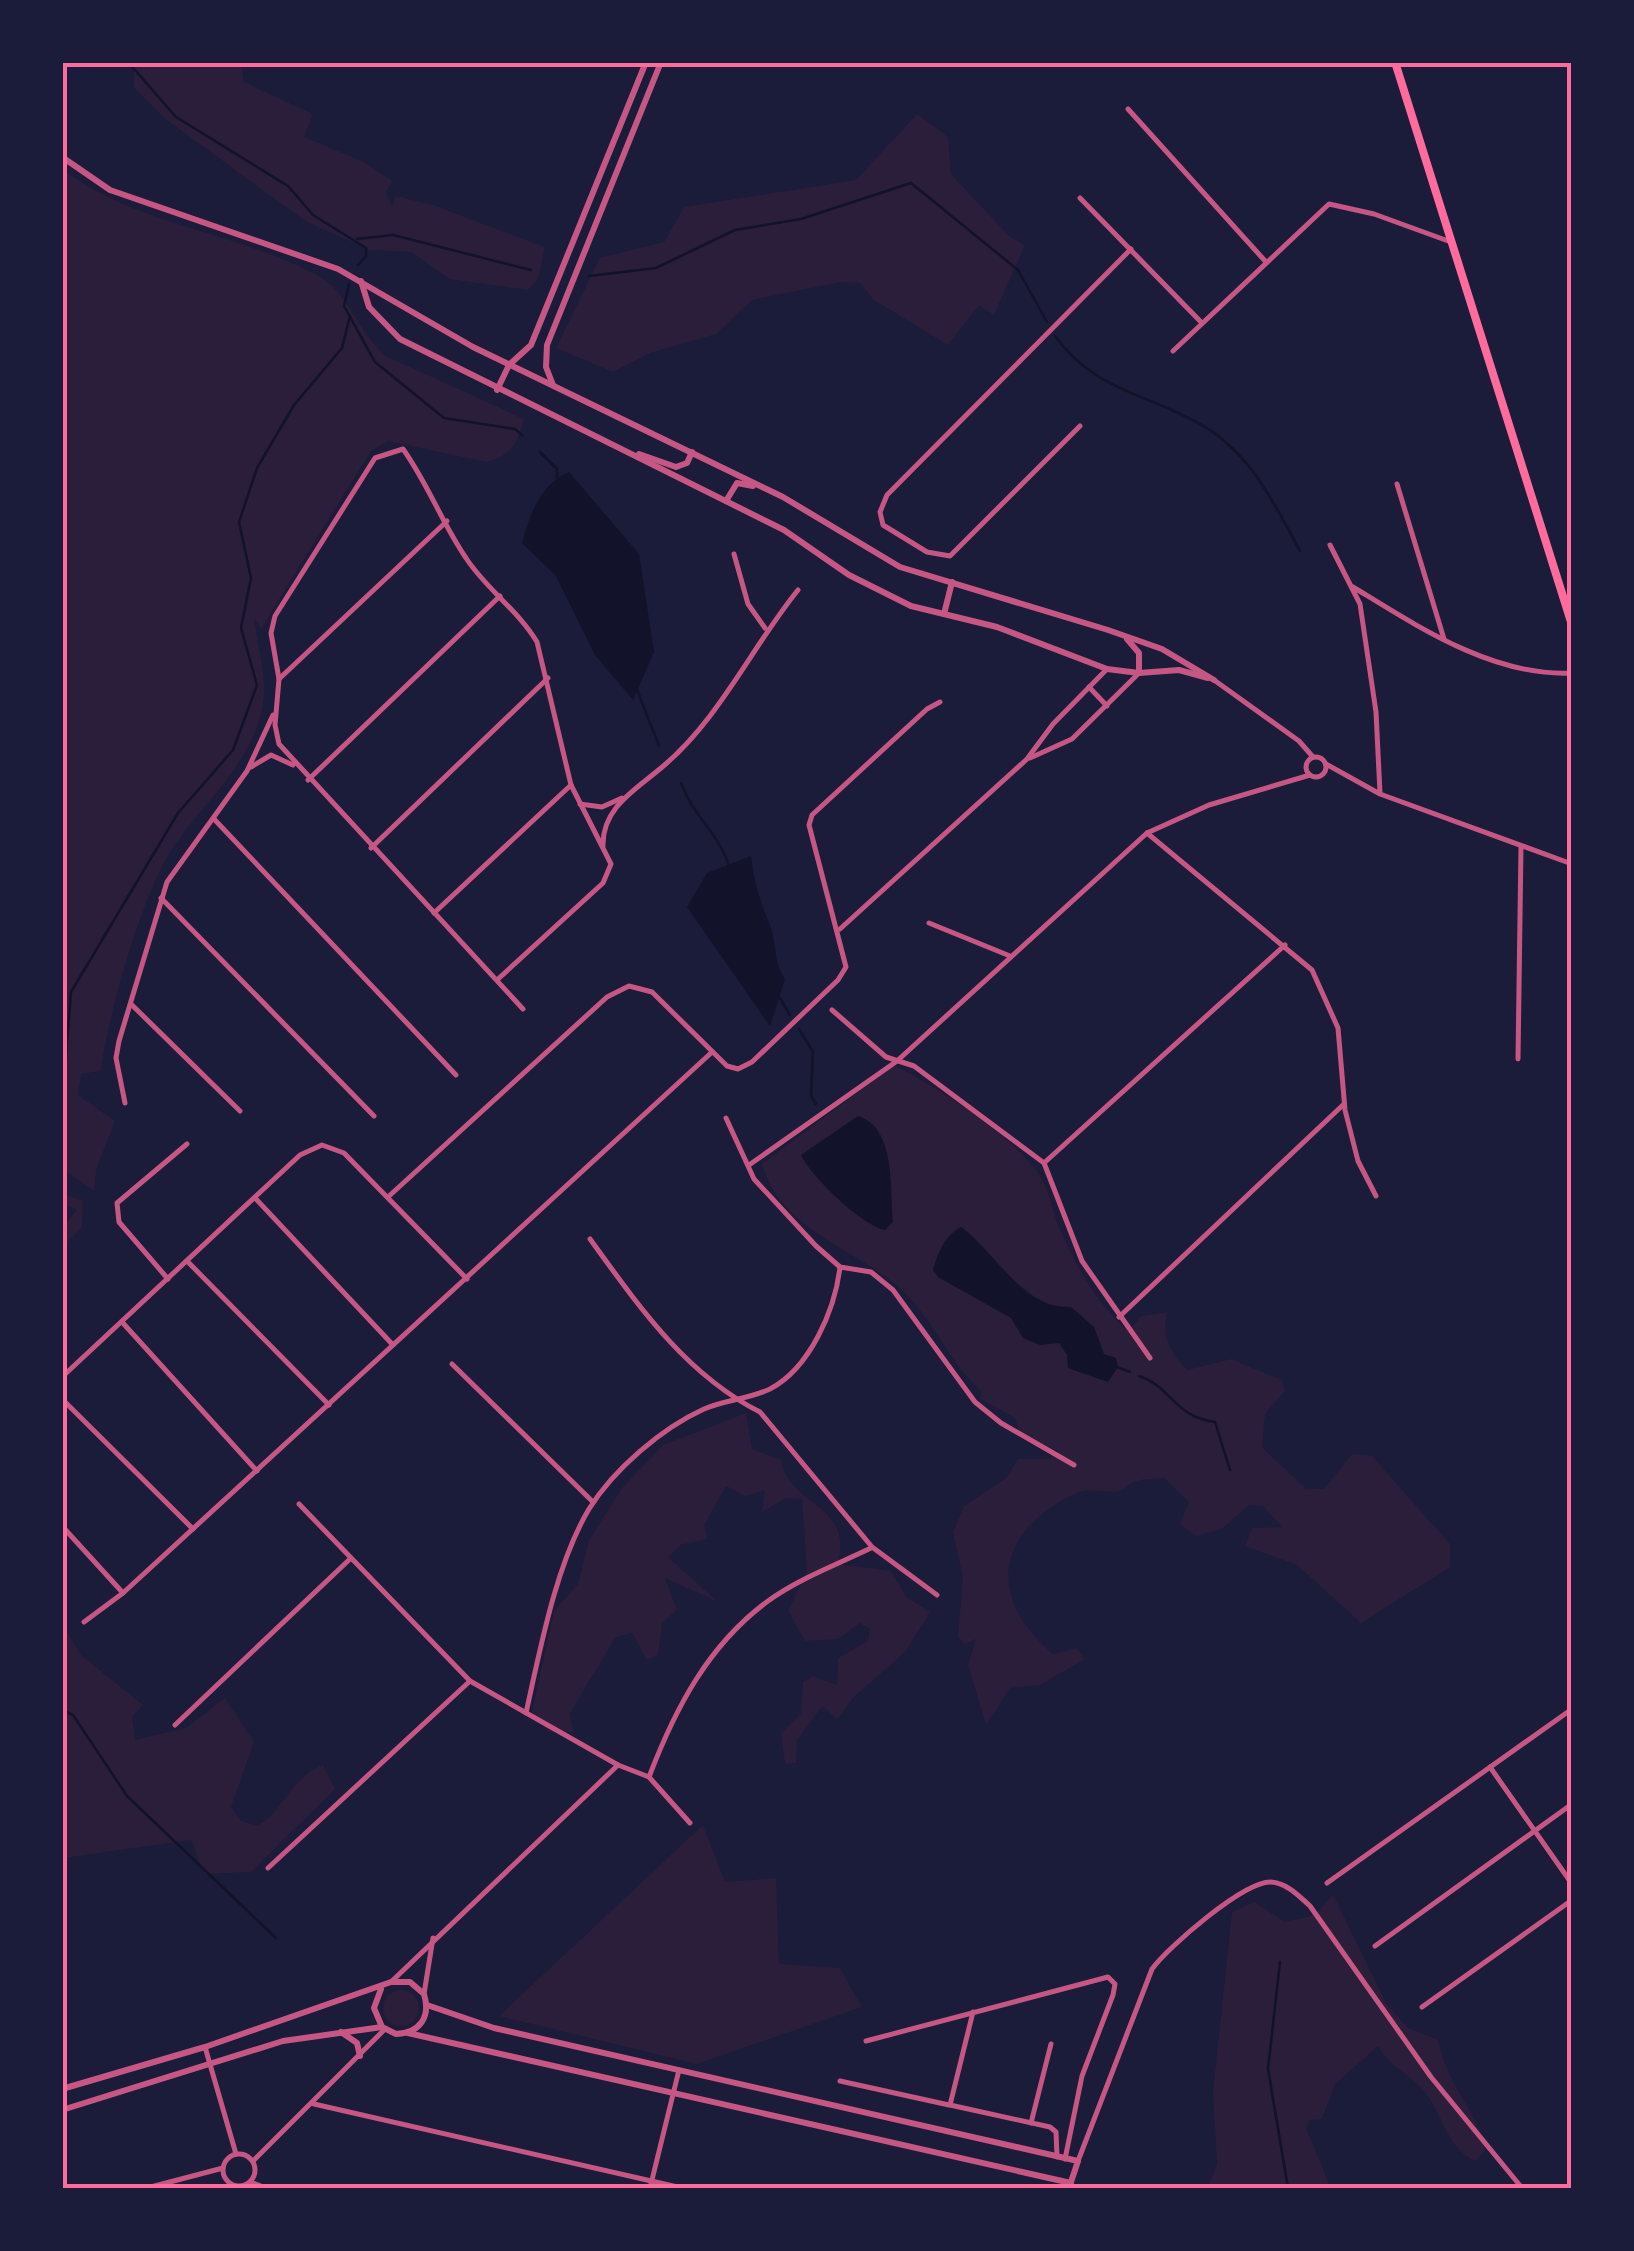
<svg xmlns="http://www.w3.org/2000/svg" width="1634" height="2251" viewBox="0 0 1634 2251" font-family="Spectral,serif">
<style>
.green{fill:#2a1e3b}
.water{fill:#12122b}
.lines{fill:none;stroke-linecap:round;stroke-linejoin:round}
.stream{stroke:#12122b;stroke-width:2.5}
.minor{stroke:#c65784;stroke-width:5}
.tertiary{stroke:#c65784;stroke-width:6}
.primary{stroke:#ff6b9d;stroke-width:8}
.neatline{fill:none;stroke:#ff6b9d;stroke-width:4}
</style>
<rect width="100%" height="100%" fill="#1b1b3a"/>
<!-- green -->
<g class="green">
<polygon points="134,63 241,63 244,82 313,114 304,137 364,162 392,181 386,192 392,205 396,196 433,205 545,247 538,279 528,290 449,279 412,252 370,250 305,221 167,120 134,88"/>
<polygon points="917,114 948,137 951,174 1010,237 1025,245 994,315 979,305 948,345 874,300 860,283 841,282 752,300 716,334 650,353 613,372 556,348 600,258 664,242 684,207 856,180"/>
<path d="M 62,169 C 137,226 235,231 317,275 C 348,291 359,334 386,356 L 524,419 C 518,443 511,456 486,462 L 388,441 L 370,452 L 261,629 L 254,618 C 257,642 265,669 264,693 C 260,763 196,805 165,861 C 138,911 108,1015 101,1071 L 81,1074 L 78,1095 L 115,1121 L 96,1170 L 94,1191 L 67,1172 L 62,1160 Z"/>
<path d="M 894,1065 C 935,1086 1018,1138 1041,1178 C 1049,1191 1052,1208 1057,1222 C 1072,1260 1097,1305 1129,1332 L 1141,1316 L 1168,1312 C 1160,1334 1171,1354 1187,1370 L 1231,1359 L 1282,1380 L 1285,1391 L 1265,1414 L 1262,1447 L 1306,1489 L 1324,1489 L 1352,1454 L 1372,1456 L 1450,1544 L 1450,1567 L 1361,1623 L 1297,1565 L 1245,1546 L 1252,1528 L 1282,1527 L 1263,1506 L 1249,1505 L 1222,1529 L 1196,1536 L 1180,1524 L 1189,1502 L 1165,1478 C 1156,1479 1143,1478 1135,1482 C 1126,1485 1125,1491 1115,1492 C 1103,1492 1087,1488 1077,1493 C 996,1530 985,1597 1053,1654 L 1077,1648 L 1085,1659 L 1040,1685 L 1010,1688 L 986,1725 L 968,1665 L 976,1639 L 965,1644 L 958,1637 L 963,1578 L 953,1532 L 964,1506 L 1006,1478 L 1018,1459 L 1050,1459 L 1059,1451 L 1021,1437 L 1015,1418 L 981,1399 L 981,1391 C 949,1362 934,1321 904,1292 C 858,1248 781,1232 762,1164 Z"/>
<polygon points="67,1195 83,1201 82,1227 63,1246 63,1227 77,1210 67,1205"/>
<path d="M 746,1413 L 752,1449 L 781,1460 C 791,1509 853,1502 838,1564 L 891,1571 L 906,1597 L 930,1612 L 906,1651 L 854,1697 L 837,1719 L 822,1706 L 797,1741 L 796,1763 L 785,1764 L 781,1733 L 801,1714 L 803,1682 L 813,1676 L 837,1685 L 838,1658 L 868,1641 L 870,1629 L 860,1623 L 838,1639 L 805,1641 L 788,1611 L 807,1572 L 802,1499 L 786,1498 L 762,1512 L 765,1490 L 746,1496 L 726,1486 L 704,1525 L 708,1539 L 680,1545 L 668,1557 L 718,1602 L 665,1578 L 677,1610 L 662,1623 L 658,1655 L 647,1660 L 632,1633 L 616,1637 L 570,1713 L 573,1732 L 550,1733 L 532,1712 L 554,1611 L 578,1584 L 589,1540 L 622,1488 L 663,1445 Z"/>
<path d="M 62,1624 L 81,1655 L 143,1705 L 132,1717 L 135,1740 L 186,1728 L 225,1698 L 254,1742 L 231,1807 L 241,1821 L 258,1826 C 283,1811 291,1777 323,1765 L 335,1789 L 251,1872 L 204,1874 L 191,1840 L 63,1858 Z"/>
<polygon points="703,1825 725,1882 776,1878 779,1964 840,1968 862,2007 697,2064 499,2016"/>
<path d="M 1333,1894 L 1386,2003 L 1408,2028 L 1438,2040 C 1448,2088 1474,2105 1486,2149 L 1476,2161 C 1446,2149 1444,2115 1424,2091 C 1409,2073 1390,2068 1378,2046 L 1335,2084 L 1322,2119 L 1310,2120 L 1306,2128 L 1331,2188 L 1208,2188 L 1217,2164 L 1213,2092 L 1232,1912 L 1254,1902 L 1285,1922 L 1315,1915 Z"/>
<circle cx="401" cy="2008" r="18"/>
</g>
<!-- water -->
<g class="water">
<path d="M 569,472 L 639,554 L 654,652 L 633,700 L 595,655 L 556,576 L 522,543 C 530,514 540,484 569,472 Z"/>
<path d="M 751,856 C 755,886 759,898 770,925 C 777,943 773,963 785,979 L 770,1026 L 687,907 L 707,873 Z"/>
<path d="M 858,1116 C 896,1127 890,1190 893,1222 L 885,1230 C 863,1226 811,1177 801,1155 Z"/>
<path d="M 961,1227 C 996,1252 1023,1310 1071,1307 L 1094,1327 L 1104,1354 L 1116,1358 L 1118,1367 L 1108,1382 L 1068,1368 L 1067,1355 L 1059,1343 L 1040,1345 L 1023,1338 L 1011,1318 L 938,1277 L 933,1270 C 938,1253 944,1236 961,1227 Z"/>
</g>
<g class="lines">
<!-- stream -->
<g class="stream">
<polyline points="128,62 176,117 288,186 313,215 366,248 366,256 358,265"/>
<polyline points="357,239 393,235 531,270"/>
<polyline points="589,276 656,268 735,230 801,219 911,183 1018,270 1047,322"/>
<polyline points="349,284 344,306 375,362 444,418 515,429 522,435"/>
<path d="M 1055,336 C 1095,391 1146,393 1200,424 C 1250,452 1274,503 1300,551"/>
<polyline points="540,452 557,469 557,477"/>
<polyline points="636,687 659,746"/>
<path d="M 681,783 C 692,814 719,834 729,866"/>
<polyline points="778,995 790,1015"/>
<polyline points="799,1029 813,1052 811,1096 816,1104"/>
<polyline points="62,1108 71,992 178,813 233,750 257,685 241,628 251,578 239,522 257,468 294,405 342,348 350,316"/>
<polyline points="1117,1367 1130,1372"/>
<path d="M 1139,1376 C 1174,1388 1172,1416 1215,1422 L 1230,1470"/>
<polyline points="62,1710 73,1715 127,1796 276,1938"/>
<polyline points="1280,1962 1268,2069 1288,2188"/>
</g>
<!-- minor -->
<g class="minor">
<polyline points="1128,109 1266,262"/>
<polyline points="1080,198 1200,321"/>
<polyline points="1173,351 1329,204 1374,214 1451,242"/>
<polyline points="1080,426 950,556 927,552 883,525 880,512 887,495 1131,249"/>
<polyline points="1397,484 1444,639"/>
<polyline points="1330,545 1360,604 1376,712 1380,793"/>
<polyline points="734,554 748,604 765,628"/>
<path d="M 1353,587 C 1417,626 1493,677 1572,673"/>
<polyline points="279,679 447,521"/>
<polyline points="1214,680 1299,741 1313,757"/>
<polyline points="1089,687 1107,706"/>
<circle cx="1316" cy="767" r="10"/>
<polyline points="1030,758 1072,739 1138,674"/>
<polyline points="1326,764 1380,794 1572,864"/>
<polyline points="251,767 271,755 293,765"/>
<polyline points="308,780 500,596"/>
<polyline points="580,804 602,807 622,798"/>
<polyline points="214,819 456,1075"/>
<polyline points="1147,833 1312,970 1338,1028 1345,1110 1358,1161 1376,1196"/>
<path d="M 603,846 C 602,808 635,790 661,768 C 719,720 751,648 798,590"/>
<polyline points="371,848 548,678"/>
<polyline points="161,898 374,1116"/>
<polyline points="434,913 571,785"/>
<polyline points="929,923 1010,956"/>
<polyline points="840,929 1027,759 1053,724 1107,669"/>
<path d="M 497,980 L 603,883 L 611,864 L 571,785 L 537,642 C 518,610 486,589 466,558 C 442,523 428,484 403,449 L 375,458 L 275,616 L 271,633 L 279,679 L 275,725 L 279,744 L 523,1009"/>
<polyline points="132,1005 240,1111"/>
<polyline points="832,1010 886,1057 914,1066 1044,1163 1082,1261 1150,1358"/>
<polyline points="1518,1059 1521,846"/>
<polyline points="125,1103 116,1058 119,1041 167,882 247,771 273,715"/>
<polyline points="726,1118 754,1179 816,1246 840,1267 871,1272 893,1290 975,1402 1001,1423 1074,1465"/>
<polyline points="1044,1163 1285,945"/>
<polyline points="749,1165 897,1061 1147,833 1209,805 1310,775"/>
<polyline points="388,1197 607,997 629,986 652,992 727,1066 738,1069 752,1062 838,980 846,967 809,825 812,815 927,709 940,702"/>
<polyline points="255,1198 393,1345"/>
<path d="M 590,1239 C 638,1305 685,1374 760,1412 L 872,1547 L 937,1595"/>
<polyline points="187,1261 329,1405"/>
<polyline points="168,1279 119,1222 117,1203 187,1144"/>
<polyline points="1119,1317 1344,1104"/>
<polyline points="122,1322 257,1471"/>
<polyline points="452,1364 593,1502"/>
<polyline points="62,1377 300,1155 322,1145 344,1153 467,1279"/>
<polyline points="62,1399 193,1529"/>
<polyline points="299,1504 470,1681 618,1765 649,1777 690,1823"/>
<polyline points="62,1526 123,1593"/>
<polyline points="84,1622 123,1593 711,1053"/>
<path d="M 526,1713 C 540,1650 556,1564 589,1509 C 614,1469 662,1428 704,1409 C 725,1400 749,1399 770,1389 C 810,1368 835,1310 840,1267"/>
<polyline points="175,1725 351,1558"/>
<polyline points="1490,1767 1572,1884"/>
<path d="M 649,1777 C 675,1709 708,1645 768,1601 C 798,1579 838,1564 871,1548"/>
<polyline points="268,1868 470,1681"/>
<polyline points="1327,1883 1572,1709"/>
<polyline points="1375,1946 1572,1804"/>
<polyline points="391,1982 618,1765"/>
<polyline points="424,1994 433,1938"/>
<polyline points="1422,2007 1572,1900"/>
<polyline points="973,2012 950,2105 1050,2127 1056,2132 1057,2157"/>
<polyline points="866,2041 1108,1977 1115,1984 1113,1995 1082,2076 1065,2159"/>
<polyline points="205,2047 236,2154"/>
<polyline points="840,2081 949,2105"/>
<polyline points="314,2104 682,2188"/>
<polyline points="1031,2123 1051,2044"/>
<circle cx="239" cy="2170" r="16"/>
<polyline points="253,2161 385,2029"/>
<path d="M 1078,2161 L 1152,1969 C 1168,1947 1244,1881 1271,1882 C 1287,1883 1299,1896 1310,1906 L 1431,2077 L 1522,2188"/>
<polyline points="250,2182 266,2188"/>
<polyline points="147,2188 223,2168"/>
<polyline points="650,2188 679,2070"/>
</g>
<!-- tertiary -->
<g class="tertiary">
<polyline points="62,157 110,190 338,269 473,347 783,497 900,567 1108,630 1162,649 1214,680"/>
<polyline points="361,281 369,307 400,339 784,530 849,575 911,606 997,627 1107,669 1139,673 1179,670 1208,678"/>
<polyline points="553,385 546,367 547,345 661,62"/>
<polyline points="497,390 509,365 531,345 646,62"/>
<polyline points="639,454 676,467 687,463 692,452"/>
<polyline points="726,501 737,483 753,486"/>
<polyline points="944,614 952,582"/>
<polyline points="1127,639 1139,653 1139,673"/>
<polyline points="427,2005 494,2028 1078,2161 1069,2188"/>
<polyline points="341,2032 357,2043 360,2056"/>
<polyline points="408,2033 1071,2183"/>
<path d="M 62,2089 L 205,2047 L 391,1982 L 410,1982 L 424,1994 C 431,2017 420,2033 396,2034 L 382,2027 L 374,2008 L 381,1989"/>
<polyline points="62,2110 283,2041 382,2027"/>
</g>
<!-- primary -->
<polyline class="primary" points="1395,62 1572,625"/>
</g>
<!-- border -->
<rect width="1634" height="2251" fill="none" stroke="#1b1b3a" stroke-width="130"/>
<rect x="65" y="65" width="1504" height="2121" class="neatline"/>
</svg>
